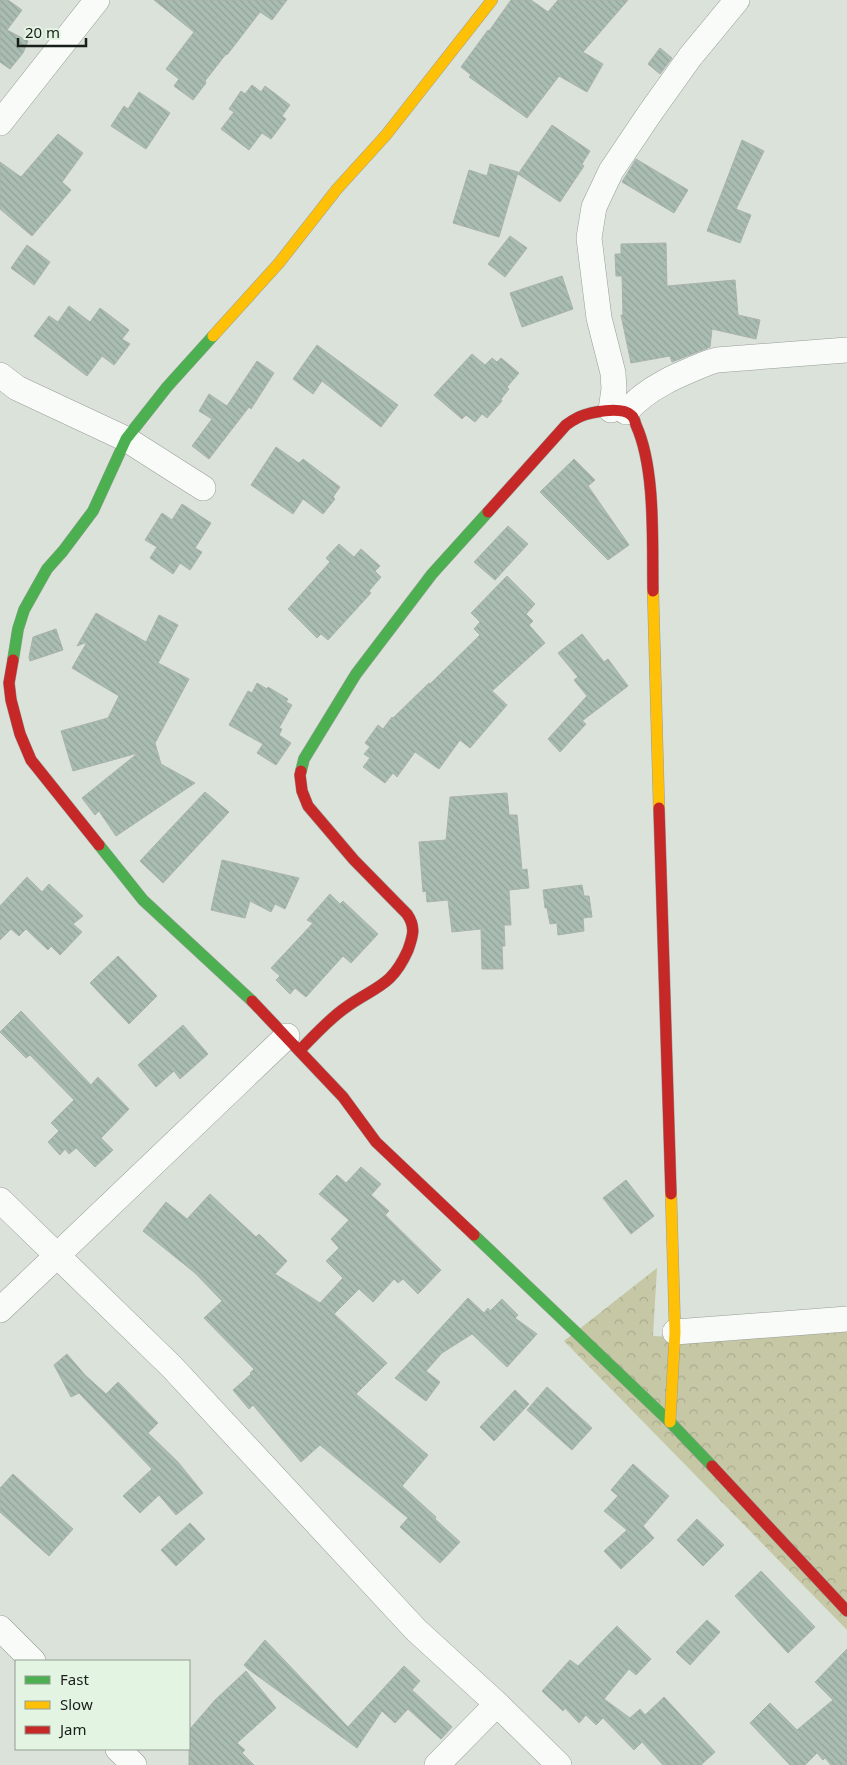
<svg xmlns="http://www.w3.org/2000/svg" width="847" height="1765" viewBox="0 0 847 1765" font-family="'Noto Sans',sans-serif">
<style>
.forest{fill:url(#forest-crowns)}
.building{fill:url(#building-back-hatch);stroke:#aab2ac}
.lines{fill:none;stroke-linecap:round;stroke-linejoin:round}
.street-casing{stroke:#989e98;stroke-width:26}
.fast-casing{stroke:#989e98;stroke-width:12}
.slow-casing{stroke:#989e98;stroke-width:12}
.jam-casing{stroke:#989e98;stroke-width:12}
.street{stroke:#f9fbf9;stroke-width:25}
.fast{stroke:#4caf50;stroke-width:11}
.slow{stroke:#ffc107;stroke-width:11}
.jam{stroke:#c62828;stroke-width:11}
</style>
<defs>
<pattern id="forest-crowns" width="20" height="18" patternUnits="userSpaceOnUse" patternTransform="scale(1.25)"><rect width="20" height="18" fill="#c6c8a5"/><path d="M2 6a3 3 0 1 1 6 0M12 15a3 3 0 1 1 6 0" fill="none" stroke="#a9ab8d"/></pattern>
<pattern id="building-back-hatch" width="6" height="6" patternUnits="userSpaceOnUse" patternTransform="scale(1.25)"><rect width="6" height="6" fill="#aabdb3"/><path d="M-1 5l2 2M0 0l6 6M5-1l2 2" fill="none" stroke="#92a299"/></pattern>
</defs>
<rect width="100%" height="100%" fill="#dae2da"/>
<!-- forest -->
<polygon class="forest" points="657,1268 653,1336 673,1337 847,1314 847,1630 564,1341"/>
<!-- building -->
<g class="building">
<polygon points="0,0 8,0 22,10 7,30 28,41 23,53 10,69 0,62"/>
<polygon points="154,0 287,0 272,20 260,12 227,55 226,54 205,81 206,83 193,100 174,86 179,79 166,69 194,32"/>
<polygon points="511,0 531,0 548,12 558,0 628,0 583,52 603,64 587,92 559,76 527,118 469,77 471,75 461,67 488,30 489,31"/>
<polygon points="660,48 672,58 660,74 648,64"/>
<polygon points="252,85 261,92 265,86 290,105 282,116 286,119 271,139 262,133 249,150 221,129 234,112 229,109 241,91 245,94"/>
<polygon points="139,92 170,113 146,149 111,126 124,106 128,109"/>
<polygon points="552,125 590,151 582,164 584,166 560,202 518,174"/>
<polygon points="58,134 83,153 62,182 71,190 32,236 0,209 0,162 21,177"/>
<polygon points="742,140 764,151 736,209 751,215 740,243 707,231"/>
<polygon points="636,159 688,190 674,213 622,182"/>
<polygon points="490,164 518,172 499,237 453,223 469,170 487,176"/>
<polygon points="510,236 527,248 505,277 488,264"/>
<polygon points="666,243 667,286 735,280 738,315 760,320 756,339 712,329 710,347 672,362 670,356 631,363 621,315 623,315 622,276 616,276 615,254 621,254 621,244"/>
<polygon points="27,245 50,262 34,285 11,268"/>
<polygon points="562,276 573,309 522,327 510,293"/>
<polygon points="69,306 90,322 100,308 129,330 122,339 130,344 114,365 102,356 87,376 34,336 49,316 58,322"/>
<polygon points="317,345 398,405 381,427 322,381 313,394 293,379"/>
<polygon points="472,354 485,365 492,358 497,362 501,358 519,373 507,387 509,389 501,399 502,401 487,418 482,414 475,422 466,415 462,419 434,395"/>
<polygon points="257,361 274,373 251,409 249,407 209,459 192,446 212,419 199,411 209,394 227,406"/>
<polygon points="276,447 299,463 303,459 340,487 333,497 335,499 323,514 303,499 293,514 251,485"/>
<polygon points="574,459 595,480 588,486 629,545 608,560 540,492"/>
<polygon points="182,504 211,523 195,548 202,552 190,570 180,563 173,574 150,558 157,547 145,540 162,513 172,520"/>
<polygon points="508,526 528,544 495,580 474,562"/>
<polygon points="339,544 354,557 361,549 380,566 375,571 381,577 369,591 371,593 328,640 321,634 317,638 288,609 330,562 326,558"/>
<polygon points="507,576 535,604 526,614 533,621 529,625 545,643 492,691 507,705 470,748 460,740 439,769 415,752 397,777 393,773 385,783 363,767 370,758 364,754 370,747 365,743 378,725 383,729 392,717 393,718 429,683 430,684 480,635 474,629 480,622 471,613"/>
<polygon points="96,613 146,642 159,615 178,625 158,663 189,679 155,743 161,764 195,783 116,836 99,811 95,815 82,798 138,753 73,771 61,731 108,718 119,696 72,668 87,642 77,646"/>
<polygon points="56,629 63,650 30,661 29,657 33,637"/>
<polygon points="582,634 604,662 608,659 628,686 582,721 586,724 560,752 548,739 587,696 574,680 578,677 558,653"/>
<polygon points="257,683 267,689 268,687 288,699 286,702 292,705 279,728 282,729 279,735 291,743 276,765 257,753 263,744 229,725 248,691 252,693"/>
<polygon points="205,792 229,812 163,883 140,861"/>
<polygon points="507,793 509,815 517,815 522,870 527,869 529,888 509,890 511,925 504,925 505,946 502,946 503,969 482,969 481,929 452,932 448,900 427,902 426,891 423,892 419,842 446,840 450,797"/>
<polygon points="222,860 299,878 285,909 275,904 271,912 250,901 245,918 211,910"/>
<polygon points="27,877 42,892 49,884 83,916 73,924 82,932 60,955 51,946 48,950 26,929 19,936 11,929 0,940 0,906"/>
<polygon points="582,885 584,896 589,896 592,917 583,918 584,931 558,935 557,923 550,924 547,908 545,908 543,890"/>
<polygon points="330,894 340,904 343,901 378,934 351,963 343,956 306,997 295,988 290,994 276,980 280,976 271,968 313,923 307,920"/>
<polygon points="118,956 157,996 129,1024 90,983"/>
<polygon points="21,1011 91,1085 98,1077 129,1109 101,1138 113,1150 95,1167 76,1148 69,1154 65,1149 60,1155 48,1142 59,1131 51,1123 74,1100 30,1055 26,1058 0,1032"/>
<polygon points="183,1025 208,1054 180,1079 174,1071 156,1087 138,1065"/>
<polygon points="361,1167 381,1184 371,1195 389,1211 385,1215 441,1270 418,1294 403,1279 398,1283 394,1279 373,1302 359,1289 334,1314 387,1363 356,1394 428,1455 402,1486 436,1517 435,1519 460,1542 440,1563 400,1527 408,1518 320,1445 301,1462 253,1405 249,1409 233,1390 251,1374 250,1373 254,1369 204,1318 222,1301 195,1273 143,1231 166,1202 187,1219 210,1194 256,1237 259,1234 287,1261 275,1274 320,1303 343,1278 326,1261 339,1248 331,1239 349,1220 319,1194 337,1175 346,1183"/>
<polygon points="626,1180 654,1216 631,1234 603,1198"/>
<polygon points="468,1298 484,1313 488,1308 490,1311 502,1299 518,1315 515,1318 537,1334 507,1367 472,1334 442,1353 426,1371 440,1382 426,1401 395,1378"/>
<polygon points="67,1354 85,1375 106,1394 118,1382 158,1423 148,1433 178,1462 203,1493 176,1515 159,1495 140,1513 123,1496 152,1469 79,1393 71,1397 54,1365"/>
<polygon points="547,1387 592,1428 572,1450 527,1410"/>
<polygon points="515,1390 529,1404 494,1441 480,1427"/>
<polygon points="633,1464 669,1496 643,1526 654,1538 621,1569 604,1551 627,1530 604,1511 618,1496 611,1490"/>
<polygon points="13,1474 73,1529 49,1556 0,1512 0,1488"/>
<polygon points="697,1519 724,1545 703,1566 677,1540"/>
<polygon points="190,1523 205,1539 176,1566 161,1550"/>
<polygon points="761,1571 815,1627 788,1653 735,1596"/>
<polygon points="707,1620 720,1632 690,1665 676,1652"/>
<polygon points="617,1626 651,1659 636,1675 629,1669 604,1699 630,1718 640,1709 645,1715 664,1697 715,1752 701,1765 663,1765 642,1742 634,1750 603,1718 596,1725 586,1715 579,1723 565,1708 563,1711 542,1691 570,1660 578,1666"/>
<polygon points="265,1640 348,1727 404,1666 420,1681 412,1690 452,1727 441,1739 408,1709 395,1723 382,1711 357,1748 248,1669 244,1665"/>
<polygon points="847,1649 847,1765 831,1765 825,1758 823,1760 817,1753 805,1765 790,1765 750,1723 770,1703 797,1730 833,1700 815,1682"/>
<polygon points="246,1671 276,1708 237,1743 245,1750 242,1753 254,1765 189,1765 189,1730 215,1700"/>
</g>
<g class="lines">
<defs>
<g id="street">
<polyline points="0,123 97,0"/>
<polyline points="0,375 17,388 126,439 203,488"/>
<polyline points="611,410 614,389 613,373 599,318 589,238 594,207 611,171 650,113 690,57 737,0"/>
<path d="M 626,412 C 647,387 680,374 710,362 L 717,360 L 847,350"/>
<polyline points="0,1200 172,1367 416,1630 497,1704 559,1765"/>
<polyline points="0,1310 287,1036"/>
<polyline points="675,1332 847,1319"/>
<polyline points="0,1628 33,1661"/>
<polyline points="118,1749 134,1765"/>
<polyline points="437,1765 497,1704"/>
</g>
<g id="fast">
<polyline points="13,660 18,629 24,610 47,569 63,551 93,511 126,439 167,387 213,336"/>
<polyline points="301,771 304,759 356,674 432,574 488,512"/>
<polyline points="99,845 143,900 252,1001"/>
<polyline points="474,1235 670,1422 712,1466"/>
</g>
<g id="slow">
<polyline points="213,336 279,263 337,189 386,135 492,0"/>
<polyline points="653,591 659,808"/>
<polyline points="670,1422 675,1332 671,1194"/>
</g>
<g id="jam">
<path d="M 488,512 L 566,425 C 570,422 575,419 579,417 C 590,412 621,406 631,415 C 634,417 635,421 636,425 C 656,469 652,543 653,591"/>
<polyline points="13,660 9,683 11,700 20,734 31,760 99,845"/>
<polyline points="659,808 671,1194"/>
<polyline points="252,1001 343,1097 376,1142 474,1235"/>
<path d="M 300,1050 C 314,1036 328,1020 345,1008 C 375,986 391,988 408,950 C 413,936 416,927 407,914 L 354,860 L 308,806 L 302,791 L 300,775 L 301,771"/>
<polyline points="712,1466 847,1611"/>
</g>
</defs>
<!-- street casing -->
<use href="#street" class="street-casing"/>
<!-- fast casing -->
<use href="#fast" class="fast-casing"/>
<!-- slow casing -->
<use href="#slow" class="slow-casing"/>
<!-- jam casing -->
<use href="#jam" class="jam-casing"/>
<!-- street -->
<use href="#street" class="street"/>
<!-- fast -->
<use href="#fast" class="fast"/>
<!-- slow -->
<use href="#slow" class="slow"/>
<!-- jam -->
<use href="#jam" class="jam"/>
</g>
<!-- legend -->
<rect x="15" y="1660" width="175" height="90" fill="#e3f4e3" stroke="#929e92"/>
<rect x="25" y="1676" width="25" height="8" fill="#4caf50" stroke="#929e92"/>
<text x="60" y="1685" font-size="15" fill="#181e18">Fast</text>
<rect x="25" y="1701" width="25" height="8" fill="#ffc107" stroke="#929e92"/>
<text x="60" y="1710" font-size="15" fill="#181e18">Slow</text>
<rect x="25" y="1726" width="25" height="8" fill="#c62828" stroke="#929e92"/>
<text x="60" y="1735" font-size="15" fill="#181e18">Jam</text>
<!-- scale -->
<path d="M18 38v8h68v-8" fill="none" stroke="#181e18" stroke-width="2.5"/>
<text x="25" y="38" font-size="15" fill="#181e18" stroke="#e3f4e3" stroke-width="4" paint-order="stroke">20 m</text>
</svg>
